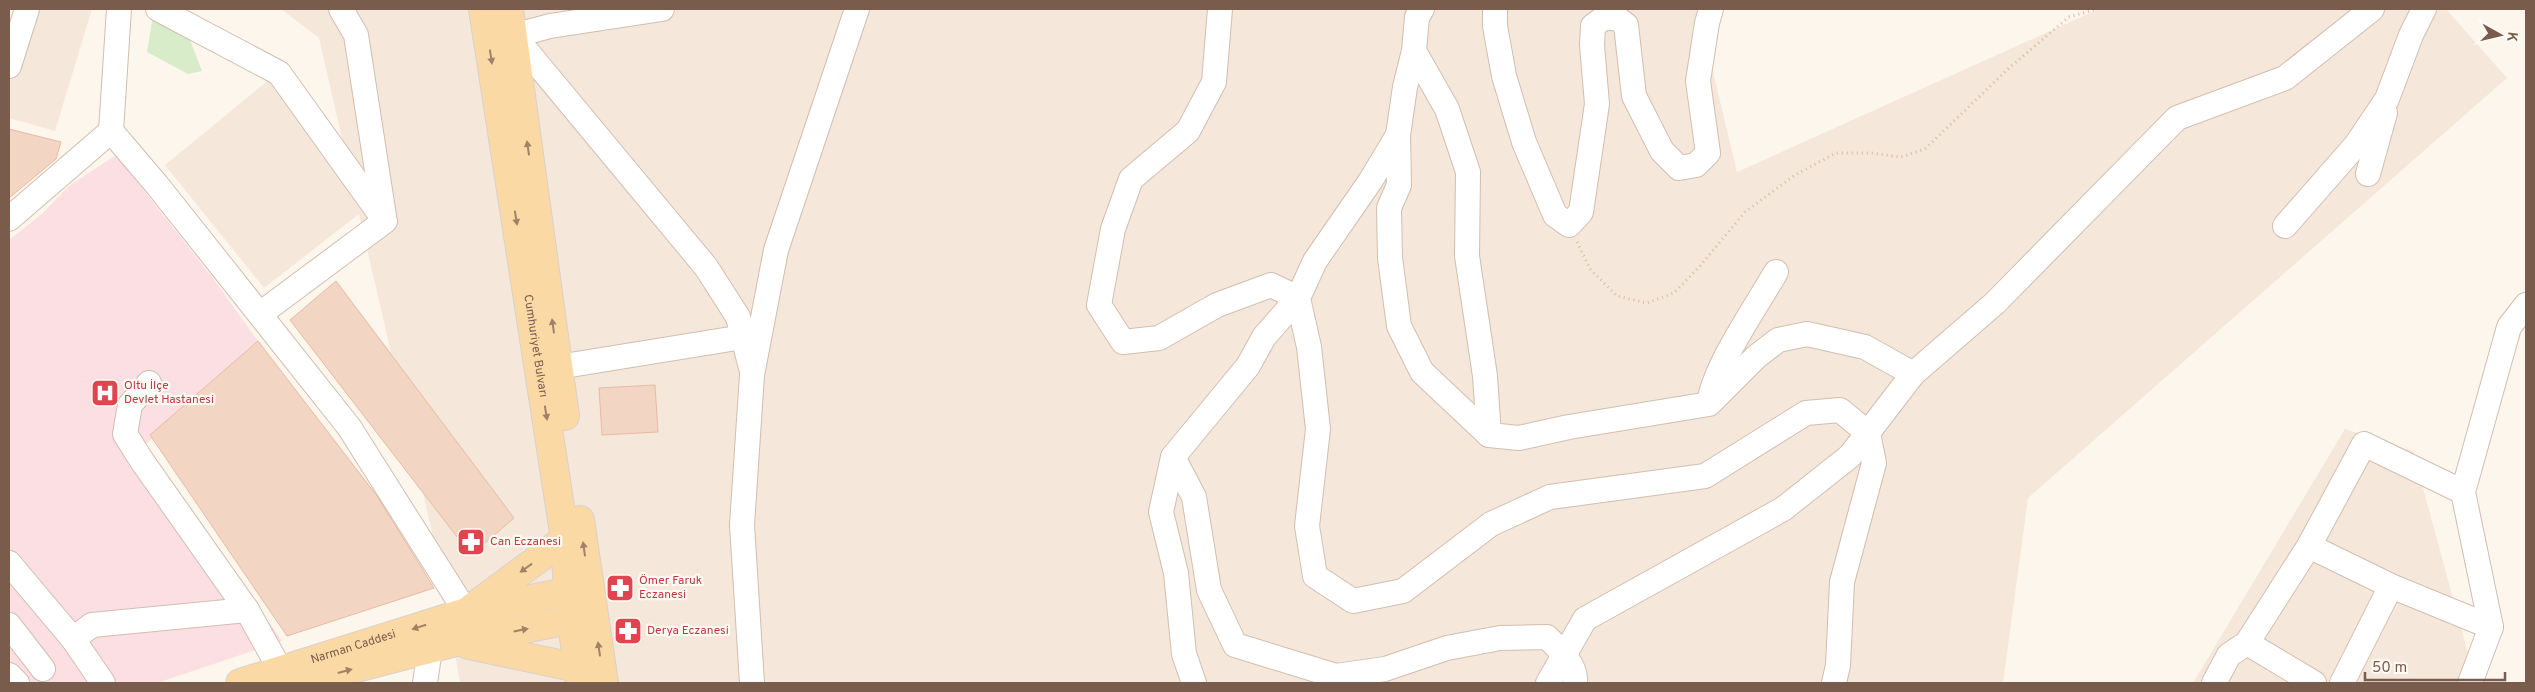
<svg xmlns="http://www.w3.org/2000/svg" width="2535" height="692" viewBox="0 0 2535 692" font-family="Overpass,sans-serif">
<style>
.residential{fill:#f5e8da}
.medical{fill:#fbdfe3}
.green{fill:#d8ecc9}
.building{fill:#f3d5c3;stroke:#e6bba3}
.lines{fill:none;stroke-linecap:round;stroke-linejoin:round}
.minor-casing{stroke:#d1beb0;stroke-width:26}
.major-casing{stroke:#dad1cd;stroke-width:30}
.path{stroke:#d9b8a5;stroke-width:3;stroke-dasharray:1 4;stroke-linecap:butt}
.minor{stroke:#fff;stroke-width:24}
.major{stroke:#fbd9a5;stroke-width:28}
.oneway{fill:#a18267}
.labels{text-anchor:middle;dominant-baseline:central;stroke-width:4.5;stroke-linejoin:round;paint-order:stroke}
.street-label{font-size:12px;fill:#7a5c4d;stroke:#fffaf3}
.health-label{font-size:12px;fill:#be3a42;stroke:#fffaf3;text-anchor:start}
</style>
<rect width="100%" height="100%" fill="#fdf6ec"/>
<!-- residential -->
<g class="residential">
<polygon points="27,9 92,9 55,131 9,118 9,62"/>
<polygon points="281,9 1698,9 1737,172 2099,9 2446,9 2507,78 2028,498 2003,683 460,683 444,585 423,493 290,320 336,281 391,353 359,214 264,288 165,165 270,79 352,182 319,38"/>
<polygon points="2345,429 2413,451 2476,683 2193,683"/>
</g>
<!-- medical -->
<polygon class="medical" points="116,155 212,277 258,341 146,444 282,641 157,683 28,683 9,664 9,240 43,213 69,186"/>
<!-- green -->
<polygon class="green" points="153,16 187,32 202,71 188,74 147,52"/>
<!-- building -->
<g class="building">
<polygon points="9,129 61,142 56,159 9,198"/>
<polygon points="336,281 514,518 471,555 290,320"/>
<polygon points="258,341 377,496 434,588 287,636 150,435"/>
<polygon points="655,385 658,432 602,435 599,388"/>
</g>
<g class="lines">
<defs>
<g id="minor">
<polyline points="119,9 111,131 157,185 349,427 466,612"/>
<polyline points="158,9 279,73 385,221 260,314"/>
<polyline points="341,9 356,35 384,216"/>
<polyline points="1220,9 1214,82 1188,131 1131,179 1113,229 1099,305 1123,342 1159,338 1217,305 1271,285 1298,298 1309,347 1318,429 1307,526 1315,576 1353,601 1403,591 1491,524 1550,497 1705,476 1806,413 1840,410 1868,433 1874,463 1842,582 1838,665 1834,683"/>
<polyline points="1495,9 1495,26 1504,76 1524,142 1555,215 1569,225 1581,212 1597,104 1592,45 1593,26 1605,17 1618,19 1626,25 1634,96 1662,151 1679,168 1696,165 1708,153 1698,81 1707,23 1711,9"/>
<polyline points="510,31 706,267 738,317 751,368"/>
<polyline points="513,36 550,26 662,9"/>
<polyline points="1414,51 1447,109 1468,172 1467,256 1485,376 1489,435"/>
<polyline points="9,66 27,9"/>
<polyline points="1398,135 1399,185 1389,208 1390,258 1399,326 1422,372 1489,435 1519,438 1569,427 1709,404 1756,357 1778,340 1807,334 1865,347 1913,374"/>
<polyline points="2368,174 2385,113"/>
<polyline points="9,219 111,131"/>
<polyline points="2285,226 2356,145 2387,99 2411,35 2424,9"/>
<polyline points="558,367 743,337 758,331"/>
<polyline points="149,383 130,405 125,434 142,461 247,610 281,671"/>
<path d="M 1710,398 C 1718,361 1756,307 1776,272"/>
<path d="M 1173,457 L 1194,497 L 1209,590 L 1235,645 L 1336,676 L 1385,669 L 1447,648 L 1500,638 L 1547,637 C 1559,649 1577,665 1575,683"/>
<polyline points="2309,546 2391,586 2491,627"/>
<polyline points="9,563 73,639 103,683"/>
<polyline points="9,625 43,669"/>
<polyline points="73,639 92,625 247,610"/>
<polyline points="2247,643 2314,683"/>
<polyline points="9,675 17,683"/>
<polyline points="425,683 430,649"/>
<polyline points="752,683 742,525 752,375 776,250 857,9"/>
<polyline points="1194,683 1184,654 1176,573 1161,512 1173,457 1248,366 1264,337 1298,298 1315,261 1371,180 1398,135 1405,87 1414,51 1417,17 1422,9"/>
<polyline points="1548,683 1585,619 1783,509 1850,456 1913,374 1995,303 2177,118 2285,78 2372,9"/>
<polyline points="2214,683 2229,655 2247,643 2309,546 2364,444 2463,492"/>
<polyline points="2342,683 2391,586"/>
<polyline points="2470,683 2491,627 2463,492 2509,327 2526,305"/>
</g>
<g id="major">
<path id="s1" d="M 483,9 L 565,539 L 568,592 L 580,683"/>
<polyline points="509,9 565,416"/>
<polyline points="580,520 604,683"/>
<polyline points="473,607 565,539"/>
<polyline points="469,645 578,668"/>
<polyline points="303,682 456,642 590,616"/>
<path id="s2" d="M 240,683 L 466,612 L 585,588"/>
</g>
</defs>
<!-- minor casing -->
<use href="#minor" class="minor-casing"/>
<!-- major casing -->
<use href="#major" class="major-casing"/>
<!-- path -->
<polyline class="path" points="1577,242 1590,269 1617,296 1647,303 1674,293 1700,266 1745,212 1795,175 1836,153 1871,153 1901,157 1925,149 2009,68 2069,17 2097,9"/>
<!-- minor -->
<use href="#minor" class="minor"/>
<!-- major -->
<use href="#major" class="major"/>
</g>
<!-- one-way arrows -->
<defs><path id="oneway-solid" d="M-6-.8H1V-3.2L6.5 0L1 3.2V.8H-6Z" transform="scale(1.25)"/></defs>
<g class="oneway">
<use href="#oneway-solid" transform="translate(491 57) rotate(81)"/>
<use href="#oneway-solid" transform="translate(528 148) rotate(-98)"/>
<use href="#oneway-solid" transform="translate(516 218) rotate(81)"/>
<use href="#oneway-solid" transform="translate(553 326) rotate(-98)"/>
<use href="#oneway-solid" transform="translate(546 413) rotate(81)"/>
<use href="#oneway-solid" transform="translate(584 549) rotate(-98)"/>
<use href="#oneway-solid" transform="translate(526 568) rotate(144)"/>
<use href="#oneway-solid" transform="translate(419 627) rotate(162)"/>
<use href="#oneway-solid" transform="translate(521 630) rotate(-11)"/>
<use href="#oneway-solid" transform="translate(599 649) rotate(-98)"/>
<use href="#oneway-solid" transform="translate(345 671) rotate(-15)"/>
</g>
<!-- icons -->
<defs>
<symbol id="hospital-square" viewBox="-11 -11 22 22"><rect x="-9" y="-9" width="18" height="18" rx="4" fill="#e0444e" stroke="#fffaf3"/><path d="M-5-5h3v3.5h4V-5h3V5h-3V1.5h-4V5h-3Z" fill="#fff"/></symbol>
<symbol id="pharmacy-square" viewBox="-11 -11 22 22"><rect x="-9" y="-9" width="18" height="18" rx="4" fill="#e0444e" stroke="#fffaf3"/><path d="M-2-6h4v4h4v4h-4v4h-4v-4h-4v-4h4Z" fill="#fff"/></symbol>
</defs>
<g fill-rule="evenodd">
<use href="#hospital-square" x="89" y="377" width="32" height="32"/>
<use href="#pharmacy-square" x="455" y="526" width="32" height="32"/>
<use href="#pharmacy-square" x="604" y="572" width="32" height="32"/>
<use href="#pharmacy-square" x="612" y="615" width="32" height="32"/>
</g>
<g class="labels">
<!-- street labels -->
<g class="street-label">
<text stroke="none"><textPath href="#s1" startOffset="341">Cumhuriyet Bulvarı</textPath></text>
<text stroke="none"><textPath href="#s2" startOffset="119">Narman Caddesi</textPath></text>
</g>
<!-- health labels -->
<g class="health-label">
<text x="124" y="386">Oltu İlçe<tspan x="124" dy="14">Devlet Hastanesi</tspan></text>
<text x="490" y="542">Can Eczanesi</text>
<text x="639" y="581">Ömer Faruk<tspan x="639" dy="14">Eczanesi</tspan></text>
<text x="647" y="631">Derya Eczanesi</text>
</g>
</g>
<!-- border -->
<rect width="2535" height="692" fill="none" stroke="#7a5c4d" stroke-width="20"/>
<!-- north arrow -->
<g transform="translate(2500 35) rotate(98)" stroke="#fffaf3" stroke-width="4" paint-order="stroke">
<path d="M0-4L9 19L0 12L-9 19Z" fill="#7a5c4d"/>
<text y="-8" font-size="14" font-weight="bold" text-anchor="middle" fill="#7a5c4d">K</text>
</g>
<!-- scale -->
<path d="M2365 672v8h140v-8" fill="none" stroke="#7a5c4d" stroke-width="2.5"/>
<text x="2372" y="672" font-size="15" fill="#7a5c4d" stroke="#fffaf3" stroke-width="4" paint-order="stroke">50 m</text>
</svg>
